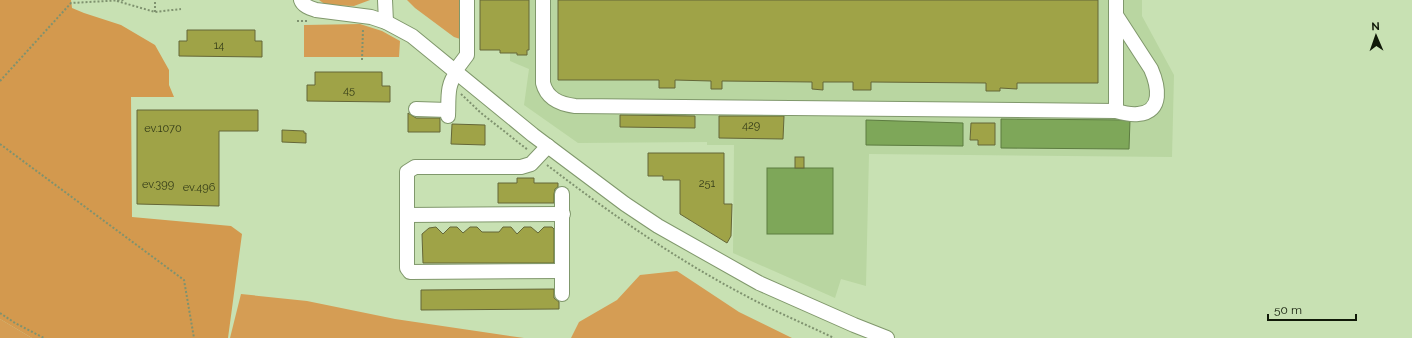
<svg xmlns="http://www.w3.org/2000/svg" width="1412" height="338" viewBox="0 0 1412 338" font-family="Raleway,sans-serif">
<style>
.built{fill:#b9d6a1}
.green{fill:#d59d54}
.forest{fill:#d3994e}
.water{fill:#7ea759;stroke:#5d7c41}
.building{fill:#9fa347;stroke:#656738}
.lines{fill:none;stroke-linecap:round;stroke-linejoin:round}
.minor-casing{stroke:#80986c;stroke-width:16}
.path{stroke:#7f926f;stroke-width:2;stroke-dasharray:2 2;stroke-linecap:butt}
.minor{stroke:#fff;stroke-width:14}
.labels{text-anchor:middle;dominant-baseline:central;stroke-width:3.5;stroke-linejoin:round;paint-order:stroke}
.number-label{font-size:11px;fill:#343c18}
</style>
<rect width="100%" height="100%" fill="#c8e1b3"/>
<!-- built -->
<polygon class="built" points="527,0 1142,0 1142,16 1174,75 1172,157 869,154 866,286 841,279 835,298 733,253 734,145 707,145 707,142 578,143 524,105 529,69 510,61 510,50"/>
<!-- green -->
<g class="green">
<polygon points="319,0 370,0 354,6 326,5"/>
<polygon points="407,0 463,0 460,39 454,37 415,8"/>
<polygon points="360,24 382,31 400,41 399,57 304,57 304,25"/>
<polygon points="677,271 739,312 792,338 571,338 579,322 617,300 640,275"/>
<polygon points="241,294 307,301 395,319 524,338 230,338"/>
<polygon points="0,319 32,338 0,338"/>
</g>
<!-- forest -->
<polygon class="forest" points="0,0 71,0 72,8 84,13 121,25 155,45 169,70 169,85 174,97 131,97 132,217 231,226 242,234 228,338 32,338 0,319"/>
<!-- water -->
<g class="water">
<polygon points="1001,119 1130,120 1129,149 1001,148"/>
<polygon points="866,120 963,123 963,146 866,145"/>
<rect x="767" y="168" width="66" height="66"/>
</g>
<!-- building -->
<g class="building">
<polygon points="480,0 529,0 529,50 527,50 527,55 517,55 517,53 500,53 500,50 480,50"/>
<polygon points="558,0 1098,0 1098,83 1017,83 1017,89 1000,88 1000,91 986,91 986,83 871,82 871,90 853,90 853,82 823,82 823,90 812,89 812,82 722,81 722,89 711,89 711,81 675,80 675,88 659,88 659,80 558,80"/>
<polygon points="187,30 255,30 255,41 262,41 262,57 179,56 179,41 187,41"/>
<polygon points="315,72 382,72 382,86 390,86 390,102 307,101 307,85 315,85"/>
<polygon points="137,110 258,110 258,131 219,131 219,206 137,204"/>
<polygon points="408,113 416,118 440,118 440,132 408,132"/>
<polygon points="620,115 695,116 695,128 620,127"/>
<polygon points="719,116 784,116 783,139 719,138"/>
<polygon points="971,123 995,123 995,145 978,145 978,140 970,140"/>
<polygon points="452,124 485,125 485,145 451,144"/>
<polygon points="282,130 304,131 304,133 306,133 306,143 282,142"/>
<polygon points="648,153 724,153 724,204 732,204 731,236 727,243 680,214 680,180 663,180 663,176 648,176"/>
<rect x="795" y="157" width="9" height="11"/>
<polygon points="517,178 534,178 534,183 558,183 558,187 555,189 554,194 554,203 498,203 498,183 517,183"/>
<polygon points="436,227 443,234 450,227 457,227 463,233 470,227 477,227 482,232 499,232 503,227 511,227 517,234 524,227 531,227 538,233 544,227 552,227 554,229 554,263 423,263 422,234 429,228"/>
<polygon points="554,289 554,298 559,302 559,309 421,310 421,290"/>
</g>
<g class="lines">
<defs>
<g id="minor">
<path d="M 301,0 C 303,6 310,8 316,10 L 371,17 L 386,22 L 412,36 L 533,135 L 625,204 L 658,226 L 759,283 L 854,325 L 887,338"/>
<polyline points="385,0 386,22"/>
<path d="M 543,0 L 543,83 C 547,99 560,104 575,106 L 1116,111 L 1116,0"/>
<polyline points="455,71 467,55 467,0"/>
<polyline points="416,109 448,110"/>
<path d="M 1116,111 C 1123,113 1131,115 1138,114 C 1164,112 1158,85 1151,69 L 1116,15"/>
<path d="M 448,116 C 449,101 446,84 457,73"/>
<polyline points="548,146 531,164 521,167 415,167 407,172 407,268 410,272 562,271"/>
<polyline points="407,215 563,214"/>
<polyline points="562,294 562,194"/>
</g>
</defs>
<!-- minor casing -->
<use href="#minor" class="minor-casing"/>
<!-- path -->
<g class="path">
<polyline points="117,1 155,12 181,9"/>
<polyline points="155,12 155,0"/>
<polyline points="297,21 308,21"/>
<polyline points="362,60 363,29"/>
<polyline points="0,81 71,3 124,0"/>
<polyline points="461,94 481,113 528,150"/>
<polyline points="0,144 184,280 194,338"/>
<path d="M 547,165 C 611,214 677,260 748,297 C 776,312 805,324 834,338"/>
<polyline points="0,313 15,323 44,338"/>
</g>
<!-- minor -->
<use href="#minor" class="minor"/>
</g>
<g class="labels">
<!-- number labels -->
<g class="number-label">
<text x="219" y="45">14</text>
<text x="349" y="90">45</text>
<text x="751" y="125">429</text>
<text x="163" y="128">ev.1070</text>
<text x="707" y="183">251</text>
<text x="158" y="184">ev.399</text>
<text x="199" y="187">ev.496</text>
</g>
</g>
<!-- north arrow -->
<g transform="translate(1376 36) rotate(358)" stroke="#c8e1b3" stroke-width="3" paint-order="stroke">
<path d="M0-3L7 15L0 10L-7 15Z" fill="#101908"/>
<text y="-6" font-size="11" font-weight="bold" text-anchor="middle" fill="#101908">N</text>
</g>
<!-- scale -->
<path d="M1268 314v6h88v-6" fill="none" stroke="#101908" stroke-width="2"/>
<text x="1274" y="314" font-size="12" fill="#101908" stroke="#c8e1b3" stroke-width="3" paint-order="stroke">50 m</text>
</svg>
